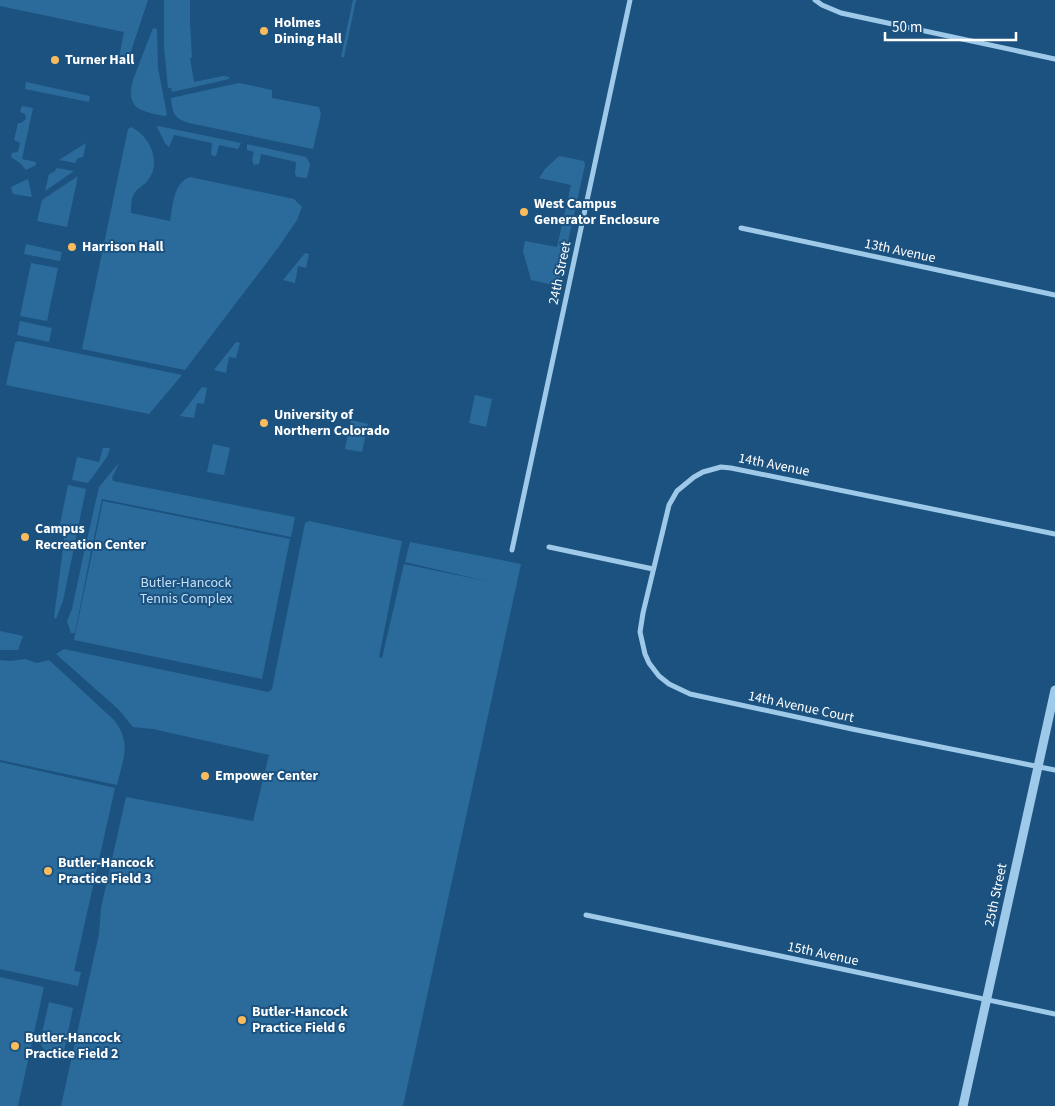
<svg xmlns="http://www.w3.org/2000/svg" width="1055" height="1106" viewBox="0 0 1055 1106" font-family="'Source Sans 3',sans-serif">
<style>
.green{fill:#2b6b9c}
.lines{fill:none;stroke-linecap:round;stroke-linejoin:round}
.minor{stroke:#9fc9e9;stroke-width:5}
.tertiary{stroke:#9fc9e9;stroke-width:9}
.poi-dot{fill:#fabb5d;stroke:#1c527f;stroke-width:2}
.labels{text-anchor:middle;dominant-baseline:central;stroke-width:4;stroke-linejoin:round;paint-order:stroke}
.poi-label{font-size:14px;font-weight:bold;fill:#fff;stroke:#1c527f;text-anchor:start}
.street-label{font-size:14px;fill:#fff;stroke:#1c527f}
.park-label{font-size:14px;fill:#c3e0f7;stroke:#1c527f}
</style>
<rect width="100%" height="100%" fill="#1c527f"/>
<!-- green -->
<g class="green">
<polygon points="0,0 148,0 127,63 118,62 124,32 0,6"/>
<polygon points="164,0 190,0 190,23 192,57 190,58 194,82 223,76 229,77 229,79 172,92 171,88 168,88 164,47"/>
<polygon points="353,0 356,0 344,57 341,57"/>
<path d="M 153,28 L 157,29 L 158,68 L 167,115 L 164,116 C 142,111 125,110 133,80 Z"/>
<polygon points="26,82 90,96 89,102 25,89"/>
<path d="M 239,83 L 272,90 L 272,98 L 319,107 L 321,114 L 313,149 L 189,123 C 173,118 173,113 171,98 Z"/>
<polygon points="22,106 33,108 22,159 36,162 36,165 26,170 20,163 11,157 12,153 18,152 20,143 14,140 18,123 21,123 26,119 25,114 20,112"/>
<polygon points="158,126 241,143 238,149 219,145 216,156 213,156 211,154 212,143 174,135 169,147 165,143 157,127"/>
<path d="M 131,127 C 150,136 162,162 148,180 C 145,185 137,188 134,194 C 131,198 131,208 131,213 L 170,221 C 173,206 173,183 190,177 L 294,199 L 302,207 L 297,220 L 278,248 L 185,370 L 82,349 L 128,129 Z"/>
<polygon points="86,143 83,157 78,158 75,163 59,160"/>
<polygon points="247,144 306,157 310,164 307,178 297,177 295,174 296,162 261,154 259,164 254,165 252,160 254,152 247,150"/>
<polygon points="559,156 584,161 585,165 558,286 531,280 523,251 525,241 557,247 571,185 539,178 545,169"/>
<polygon points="57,168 74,171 45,191 49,174 54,172"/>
<polygon points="78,176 67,227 37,221 42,200"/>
<polygon points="28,179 32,197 13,194 11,187"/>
<polygon points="26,244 62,252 60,261 24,254"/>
<polygon points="305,253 309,254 306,268 298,266 295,283 283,280"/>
<polygon points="31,263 58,268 47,321 20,316"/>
<polygon points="20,321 52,328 49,342 17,335"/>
<polygon points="18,341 182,375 149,414 6,385 15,343"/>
<polygon points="236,342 240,343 236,358 229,357 226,373 214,370"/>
<polygon points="202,387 207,388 204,404 197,403 194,418 180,416"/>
<polygon points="475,395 492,399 486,427 469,423"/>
<polygon points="351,420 368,424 362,452 345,449"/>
<polygon points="213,444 230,448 224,475 207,472"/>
<polygon points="103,448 110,448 107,457 88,483 72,480 77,457 99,462"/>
<polygon points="119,463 112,478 113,481 295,517 291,537 102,499 93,542 87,540 99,487"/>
<polygon points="68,485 86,489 63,601 56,619 54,617 64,541 64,530 60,524"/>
<polygon points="103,501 290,539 262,679 74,640"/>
<polygon points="309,521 402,541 379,657 382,658 404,564 490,582 405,562 410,542 521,564 403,1106 61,1106 99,934 101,908 126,797 253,821 269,755 153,729 133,727 118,709 56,654 64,649 268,692 272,689 305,523"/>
<polygon points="85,548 91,551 75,633 71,633 67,621 72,609"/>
<polygon points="0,631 23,636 18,650 0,650"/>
<path d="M 25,659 L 37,663 L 49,660 L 114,720 C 132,743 123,759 117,785 L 0,760 L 0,660 L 10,661 Z"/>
<polygon points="0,762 115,788 74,971 81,972 78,986 0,969"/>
<polygon points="0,977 44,987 18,1106 0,1106"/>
<polygon points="49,1002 73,1008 63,1055 45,1051 40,1043"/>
</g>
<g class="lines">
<!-- minor -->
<g class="minor">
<polyline points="815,0 822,5 841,13 1055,59"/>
<polyline points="741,228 1055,295"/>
<polyline points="1055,534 731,468 721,467 703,472 694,477 677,491 669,505 643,613 640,632 645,654 649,663 659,676 669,684 690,694 852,729 1055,770"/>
<polyline points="549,547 653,569"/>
<polyline points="512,550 630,0"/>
<polyline points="586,915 1055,1014"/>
</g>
<!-- tertiary -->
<polyline class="tertiary" points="963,1106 1055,690"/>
</g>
<!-- markers -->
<g class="poi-dot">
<circle cx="264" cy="31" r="5"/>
<circle cx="55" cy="60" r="5"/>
<circle cx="524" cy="212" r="5"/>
<circle cx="72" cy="247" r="5"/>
<circle cx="264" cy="423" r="5"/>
<circle cx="25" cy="537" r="5"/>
<circle cx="205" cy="776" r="5"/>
<circle cx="48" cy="871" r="5"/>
<circle cx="242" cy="1020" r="5"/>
<circle cx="15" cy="1046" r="5"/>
</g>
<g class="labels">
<!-- poi labels -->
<g class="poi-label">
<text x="274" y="23">Holmes<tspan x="274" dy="16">Dining Hall</tspan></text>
<text x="65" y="60">Turner Hall</text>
<text x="534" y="204">West Campus<tspan x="534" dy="16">Generator Enclosure</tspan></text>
<text x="82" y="247">Harrison Hall</text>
<text x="274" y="415">University of<tspan x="274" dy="16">Northern Colorado</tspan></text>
<text x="35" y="529">Campus<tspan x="35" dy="16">Recreation Center</tspan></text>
<text x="215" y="776">Empower Center</text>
<text x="58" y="863">Butler-Hancock<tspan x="58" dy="16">Practice Field 3</tspan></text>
<text x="252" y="1012">Butler-Hancock<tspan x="252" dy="16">Practice Field 6</tspan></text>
<text x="25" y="1038">Butler-Hancock<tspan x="25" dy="16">Practice Field 2</tspan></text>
</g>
<!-- street labels -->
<g class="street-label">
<text transform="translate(900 251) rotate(12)">13th Avenue</text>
<text transform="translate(560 273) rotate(-78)">24th Street</text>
<text transform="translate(774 465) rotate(11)">14th Avenue</text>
<text transform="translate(801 707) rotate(12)">14th Avenue Court</text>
<text transform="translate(996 895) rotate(-78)">25th Street</text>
<text transform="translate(823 954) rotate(12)">15th Avenue</text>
</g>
<!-- park labels -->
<g class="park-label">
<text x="186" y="583">Butler-Hancock<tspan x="186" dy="16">Tennis Complex</tspan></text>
</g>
</g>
<!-- scale -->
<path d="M885 32v8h131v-8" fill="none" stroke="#ffffff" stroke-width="2.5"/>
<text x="892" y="32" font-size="15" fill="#ffffff" stroke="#1c527f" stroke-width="4" paint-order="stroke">50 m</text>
</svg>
